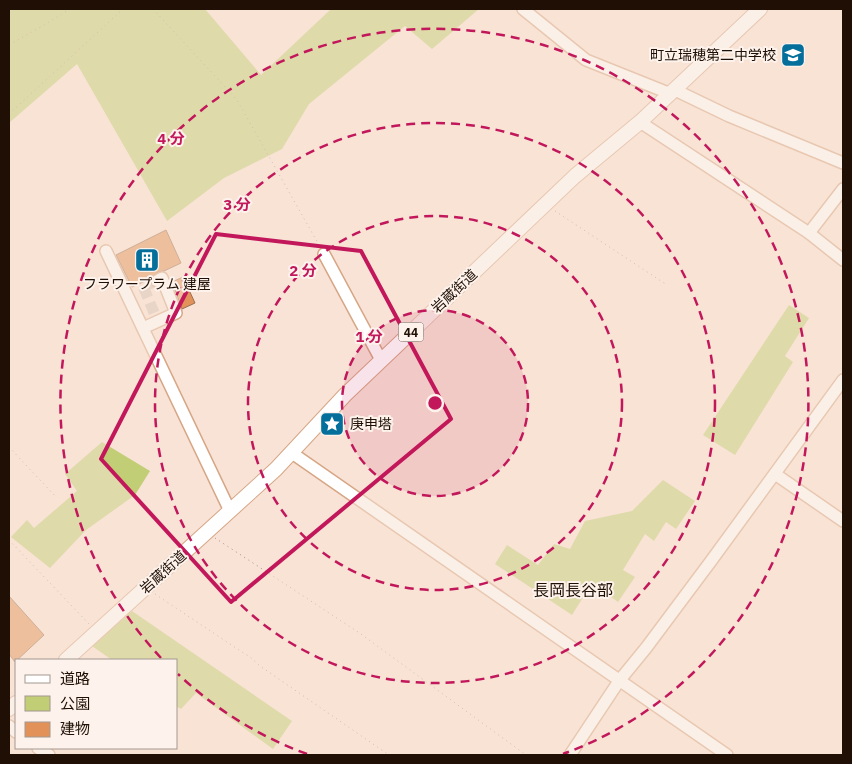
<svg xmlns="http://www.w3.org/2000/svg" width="852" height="764" viewBox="0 0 852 764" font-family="'IBM Plex Sans','Noto Sans JP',sans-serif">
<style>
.green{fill:#c2ce76}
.building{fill:#e29258;stroke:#9b6e4f}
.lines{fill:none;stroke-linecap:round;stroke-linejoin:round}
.minor-tunnel{stroke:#d7c3b6;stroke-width:11;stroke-dasharray:11 5.5;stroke-linecap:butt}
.minor-casing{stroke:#d6a685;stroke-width:14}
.major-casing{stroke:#d6a685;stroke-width:16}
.path{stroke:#a49184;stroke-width:1;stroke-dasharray:1 4;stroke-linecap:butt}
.minor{stroke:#fff;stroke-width:11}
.major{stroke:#fff;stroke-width:14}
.marked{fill:none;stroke:#c2185b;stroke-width:4;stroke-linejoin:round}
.ring{fill:none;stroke:#c2185b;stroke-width:2.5;stroke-dasharray:9 6}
.labels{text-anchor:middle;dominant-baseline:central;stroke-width:4;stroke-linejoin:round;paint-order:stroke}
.shield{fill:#fdf3ec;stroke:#62534a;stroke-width:1}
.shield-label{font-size:12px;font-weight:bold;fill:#1f0f04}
.poi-label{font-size:14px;fill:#1f0f04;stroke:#fdf3ec;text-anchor:end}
.street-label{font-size:14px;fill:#1f0f04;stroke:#fdf3ec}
.quarter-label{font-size:16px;fill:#1f0f04;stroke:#fdf3ec}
.centre{fill:#c2185b;stroke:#fdf3ec;stroke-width:2.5}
.ring-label{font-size:15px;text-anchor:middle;font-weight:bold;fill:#c2185b;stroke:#fdf3ec;stroke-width:4;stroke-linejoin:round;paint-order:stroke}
</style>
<rect width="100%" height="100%" fill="#f8e3d6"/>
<!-- green -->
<g class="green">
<polygon points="9,9 205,9 261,75 331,9 479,9 432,49 405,26 309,104 282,149 224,178 167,221 77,64 9,123"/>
<polygon points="789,305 809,318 785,356 793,362 735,455 703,435"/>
<polygon points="102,442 150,471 135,495 86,530 50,568 11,537 27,520 34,528 77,491 65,474"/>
<polygon points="663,480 695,501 676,529 666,522 654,541 645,534 623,570 635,577 618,602 592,583 572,615 495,564 507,545 538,565 554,544 570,549 585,521 632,511"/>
<polygon points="132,611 292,721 273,749 196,693 181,709 176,706 176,660 112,660 92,646"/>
</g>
<!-- building -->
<g class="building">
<polygon points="166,230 181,263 164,271 158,272 150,279 132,287 116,255"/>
<polygon points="183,277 195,303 182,309 172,282"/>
<polygon points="9,596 44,635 15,662 9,654"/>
</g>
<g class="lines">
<!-- minor-tunnel -->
<polyline class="minor-tunnel" points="157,281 143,286 157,320"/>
<defs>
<g id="minor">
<polyline points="523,9 586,60 671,94"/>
<polyline points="675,90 729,116 843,163"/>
<polyline points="640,122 809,233 843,189"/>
<polyline points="809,233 843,260"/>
<polyline points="106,251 230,511"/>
<polyline points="324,254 381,360"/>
<polyline points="143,328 176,313 162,278 157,281"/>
<polyline points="292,453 727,755"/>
<polyline points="775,474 843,521"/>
<polyline points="9,726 16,732"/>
<polyline points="38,748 49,755"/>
<polyline points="570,755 619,681 646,648 711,561 843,380"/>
</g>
<g id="major">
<polyline points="66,660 276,469 345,395 575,176 640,122 760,9"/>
<polyline points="9,709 16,703"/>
</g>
</defs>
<!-- minor casing -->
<use href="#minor" class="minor-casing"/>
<!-- major casing -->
<use href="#major" class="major-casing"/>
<!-- path -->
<g class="path">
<polyline points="153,9 237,100 319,245"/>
<polyline points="9,45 44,25 70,9"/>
<polyline points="9,114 123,9"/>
<polyline points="555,211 667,285"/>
<polyline points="9,447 57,498"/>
<polyline points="215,538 361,634 526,755"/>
<polyline points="9,540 89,624"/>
<polyline points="155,594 245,654 249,656 260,666 389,755"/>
</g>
<!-- minor -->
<use href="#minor" class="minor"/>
<!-- major -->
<use href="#major" class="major"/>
</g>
<!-- marked area -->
<path d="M0 0H852V764H0ZM 216,234 L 361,251 L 451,419 L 231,602 L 101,459 Z" fill="#f8e3d6" fill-opacity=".55" fill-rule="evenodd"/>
<path class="marked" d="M 216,234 L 361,251 L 451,419 L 231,602 L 101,459 Z"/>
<!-- distance rings -->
<circle cx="435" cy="403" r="93" fill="#c2185b" fill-opacity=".12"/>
<g class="ring">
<circle cx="435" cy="403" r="93"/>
<circle cx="435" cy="403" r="187"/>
<circle cx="435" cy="403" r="280"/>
<path d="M307 754A374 374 0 0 1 178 674M161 658A374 374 0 1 1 563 754"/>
</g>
<!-- icons -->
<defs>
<symbol id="school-square" viewBox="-11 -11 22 22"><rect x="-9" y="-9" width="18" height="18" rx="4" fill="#046f9b" stroke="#fdf3ec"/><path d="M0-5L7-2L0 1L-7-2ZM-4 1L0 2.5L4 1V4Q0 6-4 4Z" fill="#fff"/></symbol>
<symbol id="building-square" viewBox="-11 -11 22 22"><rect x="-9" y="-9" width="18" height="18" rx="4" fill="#046f9b" stroke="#fdf3ec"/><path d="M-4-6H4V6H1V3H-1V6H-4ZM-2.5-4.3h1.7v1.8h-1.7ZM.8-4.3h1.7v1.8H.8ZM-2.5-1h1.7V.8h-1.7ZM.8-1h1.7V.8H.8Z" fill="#fff"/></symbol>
<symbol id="sight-square" viewBox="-11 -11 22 22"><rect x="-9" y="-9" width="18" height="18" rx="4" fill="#046f9b" stroke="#fdf3ec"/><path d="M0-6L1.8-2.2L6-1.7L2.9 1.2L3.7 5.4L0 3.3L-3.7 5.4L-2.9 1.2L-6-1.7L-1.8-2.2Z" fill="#fff"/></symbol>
</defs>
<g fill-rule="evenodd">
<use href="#school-square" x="779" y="41" width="28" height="28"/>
<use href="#building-square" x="133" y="246" width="28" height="28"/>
<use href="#sight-square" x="318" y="410" width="28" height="28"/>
</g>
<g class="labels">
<!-- shield labels -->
<rect class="shield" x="398.5" y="322.5" width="25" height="19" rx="4"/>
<g class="shield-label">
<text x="411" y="332">44</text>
</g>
<!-- poi labels -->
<g class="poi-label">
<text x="776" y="55">町立瑞穂第二中学校</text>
<text x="147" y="284" text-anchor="middle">フラワープラム 建屋</text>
<text x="350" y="424" text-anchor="start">庚申塔</text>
</g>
<!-- street labels -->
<g class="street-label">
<text transform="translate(454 291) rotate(-43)">岩蔵街道</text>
<text transform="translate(163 572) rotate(-42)">岩蔵街道</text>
</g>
<!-- quarter labels -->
<g class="quarter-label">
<text x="573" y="590">長岡長谷部</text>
</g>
</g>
<circle cx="435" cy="403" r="8" class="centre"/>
<g class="ring-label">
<text x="171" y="144">4 分</text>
<text x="237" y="210">3 分</text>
<text x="303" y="276">2 分</text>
<text x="369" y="342">1 分</text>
</g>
<!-- border -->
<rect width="852" height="764" fill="none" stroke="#1f0f04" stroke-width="20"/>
<!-- legend -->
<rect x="15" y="659" width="162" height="90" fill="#fdf3ec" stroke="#a4988f"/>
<rect x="25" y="675" width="25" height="8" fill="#ffffff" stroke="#a4988f"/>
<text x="60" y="684" font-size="15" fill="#1f0f04">道路</text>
<rect x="25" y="696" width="25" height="15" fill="#c2ce76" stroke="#a4988f"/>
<text x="60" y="709" font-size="15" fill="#1f0f04">公園</text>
<rect x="25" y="722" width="25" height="15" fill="#e29258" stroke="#a4988f"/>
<text x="60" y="734" font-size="15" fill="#1f0f04">建物</text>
</svg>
